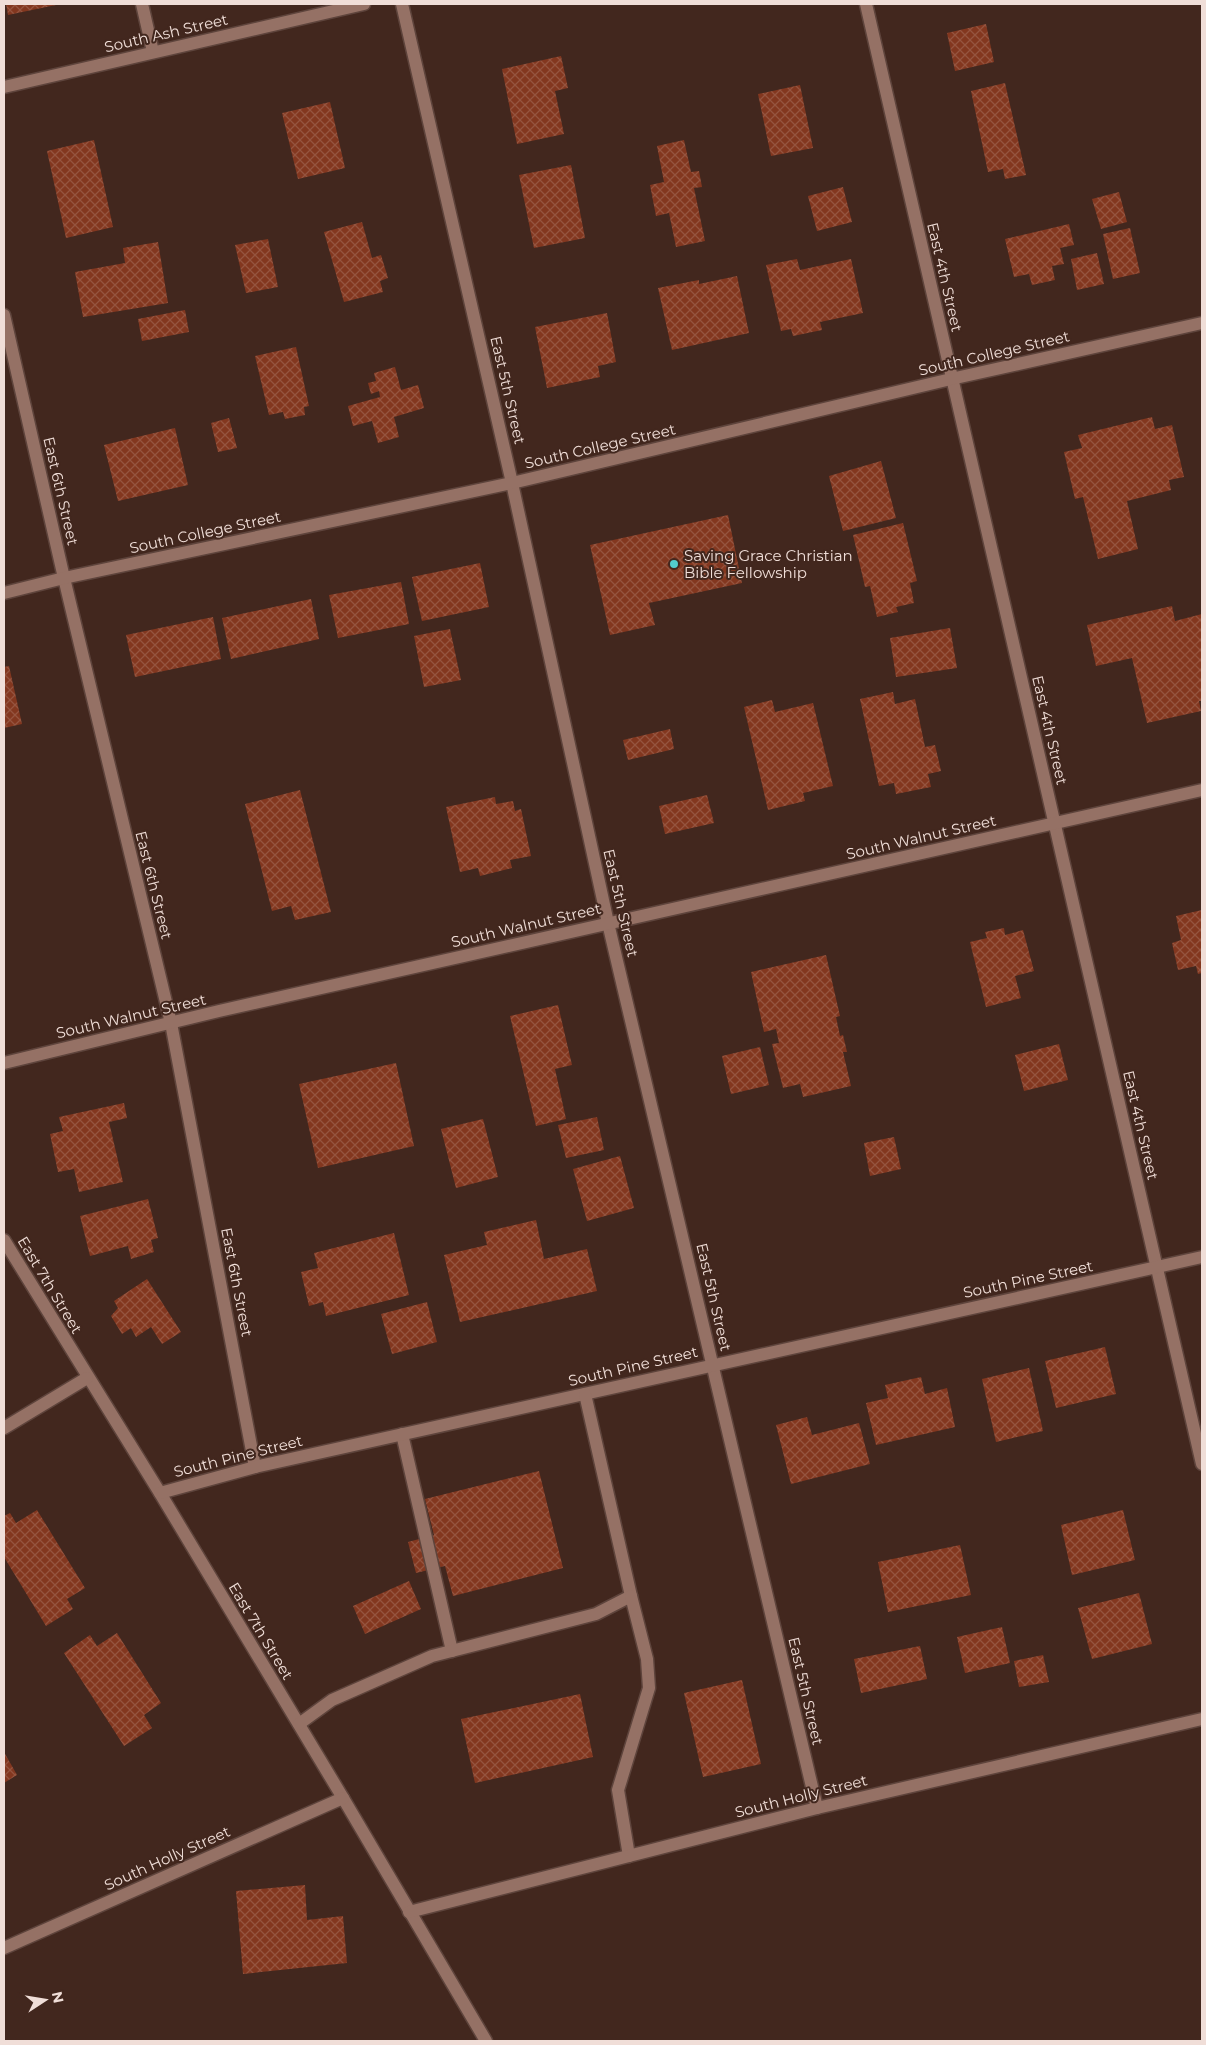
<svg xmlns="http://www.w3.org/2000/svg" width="1206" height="2045" viewBox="0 0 1206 2045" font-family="Montserrat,sans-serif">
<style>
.building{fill:url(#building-cross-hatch)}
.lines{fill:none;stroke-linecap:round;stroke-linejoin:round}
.minor-casing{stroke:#5e443c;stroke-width:15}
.minor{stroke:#957165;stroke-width:12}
.poi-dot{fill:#52cdcf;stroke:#42271e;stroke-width:2}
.labels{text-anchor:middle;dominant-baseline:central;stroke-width:4;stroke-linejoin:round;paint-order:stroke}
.street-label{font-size:15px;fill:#f0ded8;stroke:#42271e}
.poi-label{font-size:15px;fill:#f0ded8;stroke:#42271e;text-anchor:start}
</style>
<defs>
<pattern id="building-cross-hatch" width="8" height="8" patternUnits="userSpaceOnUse" patternTransform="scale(1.25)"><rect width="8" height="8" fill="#83371f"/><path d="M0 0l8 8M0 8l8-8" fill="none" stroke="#95543f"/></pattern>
</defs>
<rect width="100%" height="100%" fill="#42271e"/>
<!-- building -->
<g class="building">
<polygon points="6,4 56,4 56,5 8,15"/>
<polygon points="986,24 994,62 955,71 947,33"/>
<polygon points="561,56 568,88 555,91 564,134 517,144 502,69"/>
<polygon points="1005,83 1026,175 1005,179 1003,169 988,172 971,91"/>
<polygon points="800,85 813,148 771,156 758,94"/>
<polygon points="330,102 345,168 298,179 282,113"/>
<polygon points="94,140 113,227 66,238 47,151"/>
<polygon points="684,140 691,172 699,171 702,187 694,188 705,241 676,247 669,213 656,216 650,185 664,182 657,146"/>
<polygon points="571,165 585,238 534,248 519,175"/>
<polygon points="843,187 852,222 817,231 808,196"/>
<polygon points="1119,192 1127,222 1101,229 1092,199"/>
<polygon points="362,222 372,258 381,255 388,278 380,281 383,292 344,302 324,232"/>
<polygon points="1069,224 1074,245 1060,248 1064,264 1052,266 1055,280 1032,285 1029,274 1014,277 1005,239"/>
<polygon points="1130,228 1140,273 1113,279 1103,234"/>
<polygon points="268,239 278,287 246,293 235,245"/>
<polygon points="158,242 168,303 83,317 75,272 125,263 123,248"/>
<polygon points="1097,253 1104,284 1077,290 1071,259"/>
<polygon points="797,259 800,270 851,259 863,313 820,322 822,330 793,336 791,329 781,331 766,265"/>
<polygon points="737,276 749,333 672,350 658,288 699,280 699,284"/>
<polygon points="185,310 189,332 142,341 138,319"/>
<polygon points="607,313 616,362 598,366 600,377 547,388 535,327"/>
<polygon points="296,347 309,406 304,407 305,415 285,419 283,412 269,415 255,356"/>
<polygon points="395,367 401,390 418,385 424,408 394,417 399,437 378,443 372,421 353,426 348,406 380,397 379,391 371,394 368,383 376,381 374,373"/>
<polygon points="1152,417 1155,429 1172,425 1184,477 1169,480 1171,490 1127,501 1138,549 1098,559 1083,497 1075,499 1064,452 1082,448 1078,435"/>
<polygon points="229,418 237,448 218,452 211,423"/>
<polygon points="175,428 188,485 118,501 104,445"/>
<polygon points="881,461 896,518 843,531 829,476"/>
<polygon points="728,515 742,583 649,603 655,625 610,635 590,545"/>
<polygon points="903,523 917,581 910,583 914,603 896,607 898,612 877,617 870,586 865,587 853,535"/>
<polygon points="480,563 489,607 422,621 412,577"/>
<polygon points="401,582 409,624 338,638 329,595"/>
<polygon points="311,599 319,639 231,659 222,618"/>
<polygon points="1172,606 1175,621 1202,614 1202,701 1199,701 1201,711 1147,723 1132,658 1096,666 1087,625"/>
<polygon points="213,617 221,659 135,677 126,635"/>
<polygon points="950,628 957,668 896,677 890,638"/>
<polygon points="450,629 461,680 424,687 414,636"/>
<polygon points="9,666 22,724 4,728 4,667"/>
<polygon points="893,692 895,704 915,699 925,747 935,745 941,771 928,774 931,787 896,794 894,783 879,786 860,699"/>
<polygon points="772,700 775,712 813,703 833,786 803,793 805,801 768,810 744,707"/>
<polygon points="670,729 674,749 628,760 623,740"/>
<polygon points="300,790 331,912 295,920 291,906 272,911 245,804"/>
<polygon points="707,795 714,823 665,834 659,806"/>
<polygon points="495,797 496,804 513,801 515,811 521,809 531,856 510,860 512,868 480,876 478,868 460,872 446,807"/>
<polygon points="1202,910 1202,973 1198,974 1196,966 1178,970 1172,943 1181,940 1176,916"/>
<polygon points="1004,928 1005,935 1023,930 1034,971 1015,976 1021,998 986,1007 970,942 987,938 985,932"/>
<polygon points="826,955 840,1016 836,1017 840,1036 843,1035 847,1052 843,1052 851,1086 803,1097 800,1084 783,1088 772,1044 779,1043 776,1029 764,1032 751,972"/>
<polygon points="558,1005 572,1065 555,1069 566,1119 536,1126 510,1016"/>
<polygon points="1059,1044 1068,1080 1024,1091 1015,1055"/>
<polygon points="760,1047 769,1085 731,1094 722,1056"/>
<polygon points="396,1063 414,1146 318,1168 299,1084"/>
<polygon points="124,1103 127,1118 109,1122 123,1182 79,1192 74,1169 58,1172 50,1134 63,1131 59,1117"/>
<polygon points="597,1117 604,1150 566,1158 558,1125"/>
<polygon points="483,1119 498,1177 456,1188 441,1129"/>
<polygon points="894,1137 901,1169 870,1176 864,1143"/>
<polygon points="620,1156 634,1208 587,1221 573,1169"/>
<polygon points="148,1199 158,1238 151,1240 154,1252 131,1259 128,1246 90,1256 80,1216"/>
<polygon points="536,1220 544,1259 587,1249 597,1291 460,1322 444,1255 487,1245 484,1232"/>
<polygon points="394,1233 409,1295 326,1316 323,1302 309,1306 301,1272 318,1268 314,1253"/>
<polygon points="147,1279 181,1332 162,1344 151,1327 136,1337 131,1328 122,1334 111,1316 118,1308 114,1301"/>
<polygon points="427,1302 437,1342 392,1354 381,1314"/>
<polygon points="1105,1347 1116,1394 1056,1408 1045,1361"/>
<polygon points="1029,1368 1043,1431 996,1442 982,1379"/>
<polygon points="921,1377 925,1394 947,1388 955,1427 876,1445 866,1403 888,1398 885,1385"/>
<polygon points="807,1417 812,1435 859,1423 870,1464 791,1484 776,1425"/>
<polygon points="539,1471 563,1568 453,1596 445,1566 416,1573 408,1542 434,1535 425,1499"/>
<polygon points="37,1510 85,1588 67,1599 73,1609 46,1626 4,1557 4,1516 10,1513 16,1523"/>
<polygon points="1123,1510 1135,1560 1072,1575 1061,1525"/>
<polygon points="960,1545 971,1595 888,1612 878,1562"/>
<polygon points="409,1581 421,1609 365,1634 353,1606"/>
<polygon points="1139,1593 1152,1644 1092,1659 1078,1608"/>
<polygon points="1002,1627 1010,1663 965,1673 957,1637"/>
<polygon points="117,1633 161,1703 144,1715 152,1728 124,1746 64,1653 90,1635 97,1646"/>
<polygon points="920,1646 927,1679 861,1693 854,1659"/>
<polygon points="1043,1655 1049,1682 1019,1687 1014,1661"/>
<polygon points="742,1680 761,1764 703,1777 684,1693"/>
<polygon points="580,1694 593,1757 475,1783 461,1719"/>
<polygon points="4,1752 17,1775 4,1783"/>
<polygon points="305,1885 307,1920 343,1916 347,1963 243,1974 236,1891"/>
</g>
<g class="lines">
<defs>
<g id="minor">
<polyline points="142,4 153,52"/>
<polyline points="402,4 512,483 608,923 817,1808"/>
<path d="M 866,4 C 977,491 1092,977 1202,1464"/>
<polyline points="4,87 364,4"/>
<polyline points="4,315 64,578 171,1023 255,1467"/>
<polyline points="4,593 64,578 512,483 951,379 1202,323"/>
<polyline points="4,1063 219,1011 1202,790"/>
<polyline points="4,1240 160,1493 343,1798 486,2041"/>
<polyline points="4,1428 87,1378"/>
<polyline points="402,1434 452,1651"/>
<polyline points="160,1493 255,1467 1202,1257"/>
<polyline points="299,1724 332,1700 432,1656 596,1614 631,1596 585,1394"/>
<polyline points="629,1856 618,1790 649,1688 647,1659 631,1596"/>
<polyline points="409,1912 817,1808 1202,1719"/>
<polyline points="4,1948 343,1798"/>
</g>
</defs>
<!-- minor casing -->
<use href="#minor" class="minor-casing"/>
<!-- minor -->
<use href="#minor" class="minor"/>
</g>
<!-- markers -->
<circle class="poi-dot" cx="674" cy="564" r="5"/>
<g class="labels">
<!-- street labels -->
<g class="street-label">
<text transform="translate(166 33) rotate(-13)">South Ash Street</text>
<text transform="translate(945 277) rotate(77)">East 4th Street</text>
<text transform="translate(994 353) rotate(-13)">South College Street</text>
<text transform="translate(508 390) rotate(77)">East 5th Street</text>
<text transform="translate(600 446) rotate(-13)">South College Street</text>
<text transform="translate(61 491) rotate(77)">East 6th Street</text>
<text transform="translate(205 532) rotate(-12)">South College Street</text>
<text transform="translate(1050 730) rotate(77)">East 4th Street</text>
<text transform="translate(921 837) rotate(-13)">South Walnut Street</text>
<text transform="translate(154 885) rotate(76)">East 6th Street</text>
<text transform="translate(621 903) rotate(77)">East 5th Street</text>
<text transform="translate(526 925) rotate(-13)">South Walnut Street</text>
<text transform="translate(131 1016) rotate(-13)">South Walnut Street</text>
<text transform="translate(1141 1125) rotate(77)">East 4th Street</text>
<text transform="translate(1028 1279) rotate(-12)">South Pine Street</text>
<text transform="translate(237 1282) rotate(79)">East 6th Street</text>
<text transform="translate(50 1285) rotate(59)">East 7th Street</text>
<text transform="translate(714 1297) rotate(77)">East 5th Street</text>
<text transform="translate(633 1366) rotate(-13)">South Pine Street</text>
<text transform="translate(238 1456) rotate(-14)">South Pine Street</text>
<text transform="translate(261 1631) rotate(59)">East 7th Street</text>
<text transform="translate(806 1691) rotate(77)">East 5th Street</text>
<text transform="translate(801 1796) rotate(-14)">South Holly Street</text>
<text transform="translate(167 1858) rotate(-24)">South Holly Street</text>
</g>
<!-- poi labels -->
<g class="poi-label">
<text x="684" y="555">Saving Grace Christian<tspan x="684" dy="17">Bible Fellowship</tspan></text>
</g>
</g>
<!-- border -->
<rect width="1206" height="2045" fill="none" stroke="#f0ded8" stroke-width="10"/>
<!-- north arrow -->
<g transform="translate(45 2000) rotate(78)" stroke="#42271e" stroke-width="4" paint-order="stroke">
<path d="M0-4L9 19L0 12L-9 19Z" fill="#f0ded8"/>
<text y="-8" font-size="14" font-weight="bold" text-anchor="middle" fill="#f0ded8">N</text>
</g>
</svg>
